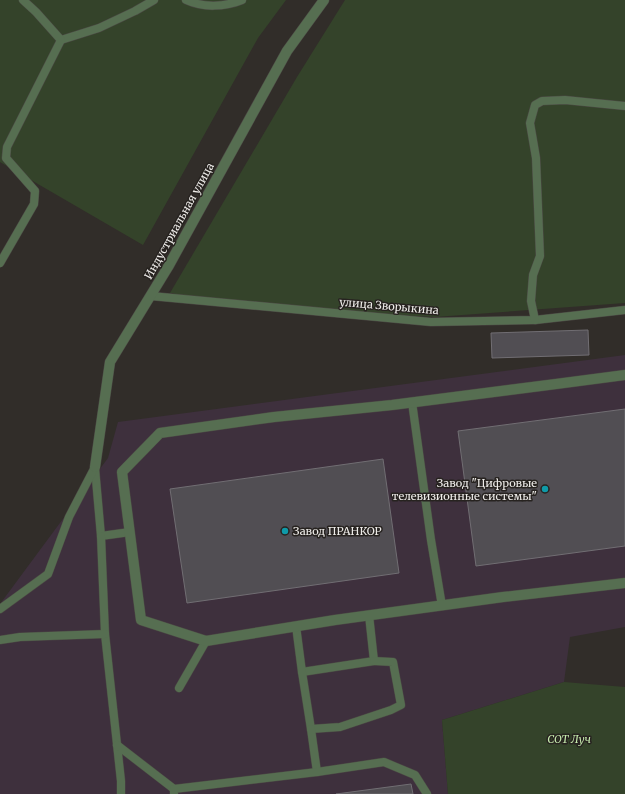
<svg xmlns="http://www.w3.org/2000/svg" width="625" height="794" viewBox="0 0 625 794" font-family="Merriweather,serif">
<style>
.industrial{fill:#3e303d}
.green{fill:#34432a}
.building{fill:#514e53;stroke:#716e73}
.lines{fill:none;stroke-linecap:round;stroke-linejoin:round}
.lane-casing{stroke:#4b4844;stroke-width:9}
.street-casing{stroke:#4b4844;stroke-width:11}
.lane{stroke:#566e51;stroke-width:8}
.street{stroke:#566e51;stroke-width:10}
.culture-dot{fill:#0f9aa8;stroke:#272320;stroke-width:1.5}
.labels{text-anchor:middle;dominant-baseline:central;stroke-width:3;stroke-linejoin:round;paint-order:stroke}
.street-label{font-size:11px;fill:#eeece9;stroke:#272320}
.poi-label{font-size:11px;fill:#eeece9;stroke:#272320;text-anchor:end}
.park-label{font-size:11px;font-style:italic;fill:#c8edaf;stroke:#272320}
</style>
<rect width="100%" height="100%" fill="#312d29"/>
<!-- industrial -->
<polygon class="industrial" points="625,355 625,627 570,637 564,682 442,720 448,794 0,794 0,604 108,458 118,422"/>
<!-- green -->
<g class="green">
<polygon points="0,0 286,0 258,38 143,245 0,162"/>
<polygon points="345,0 625,0 625,303 435,317 254,308 170,293 297,77"/>
<polygon points="564,682 625,687 625,794 448,794 442,720"/>
</g>
<!-- building -->
<g class="building">
<polygon points="588,330 589,355 492,358 491,333"/>
<polygon points="625,409 625,546 476,566 458,431"/>
<polygon points="383,459 399,573 187,603 170,489"/>
<polygon points="411,784 413,794 336,794"/>
</g>
<g class="lines">
<defs>
<g id="lane">
<path d="M 186,0 C 203,8 225,7 242,0"/>
<polyline points="61,40 99,28 135,11 154,0"/>
<polyline points="0,263 34,204 35,191 6,158 7,147 61,40 36,12 23,0"/>
<polyline points="151,296 431,322 535,320 625,310"/>
<polyline points="535,320 531,301 533,275 540,256 536,158 530,123 535,105 542,101 565,100 625,106"/>
<polyline points="412,402 431,540 442,606"/>
<polyline points="95,468 101,536 130,532"/>
<polyline points="101,536 105,634 121,781 121,794"/>
<polyline points="0,609 48,574 69,517 95,467"/>
<polyline points="296,626 302,672 374,661 369,615"/>
<polyline points="0,640 20,637 105,634"/>
<polyline points="302,672 311,729 340,727 391,710 401,705 393,662 374,661"/>
<polyline points="179,688 206,641"/>
<polyline points="311,729 317,772"/>
<polyline points="117,745 174,789"/>
<polyline points="174,794 174,789 317,772 384,762 415,775 427,794"/>
</g>
<g id="street">
<polyline points="625,375 556,384 392,405 274,417 160,433 122,472 141,620 206,641 335,620 503,597 625,583"/>
<polyline points="95,467 110,362 168,267 287,51 324,0"/>
</g>
</defs>
<!-- lane casing -->
<use href="#lane" class="lane-casing"/>
<!-- street casing -->
<use href="#street" class="street-casing"/>
<!-- lane -->
<use href="#lane" class="lane"/>
<!-- street -->
<use href="#street" class="street"/>
</g>
<!-- markers -->
<g class="culture-dot">
<circle cx="545" cy="489" r="4"/>
<circle cx="285" cy="531" r="4"/>
</g>
<g class="labels">
<!-- street labels -->
<g class="street-label">
<text transform="translate(179 221) rotate(-61)">Индустриальная улица</text>
<text transform="translate(389 306) rotate(5)">улица Зворыкина</text>
</g>
<!-- poi labels -->
<g class="poi-label">
<text x="537" y="483">Завод "Цифровые<tspan x="537" dy="13">телевизионные системы"</tspan></text>
<text x="293" y="531" text-anchor="start">Завод ПРАНКОР</text>
</g>
<!-- park labels -->
<g class="park-label">
<text x="569" y="739">СОТ Луч</text>
</g>
</g>
</svg>
